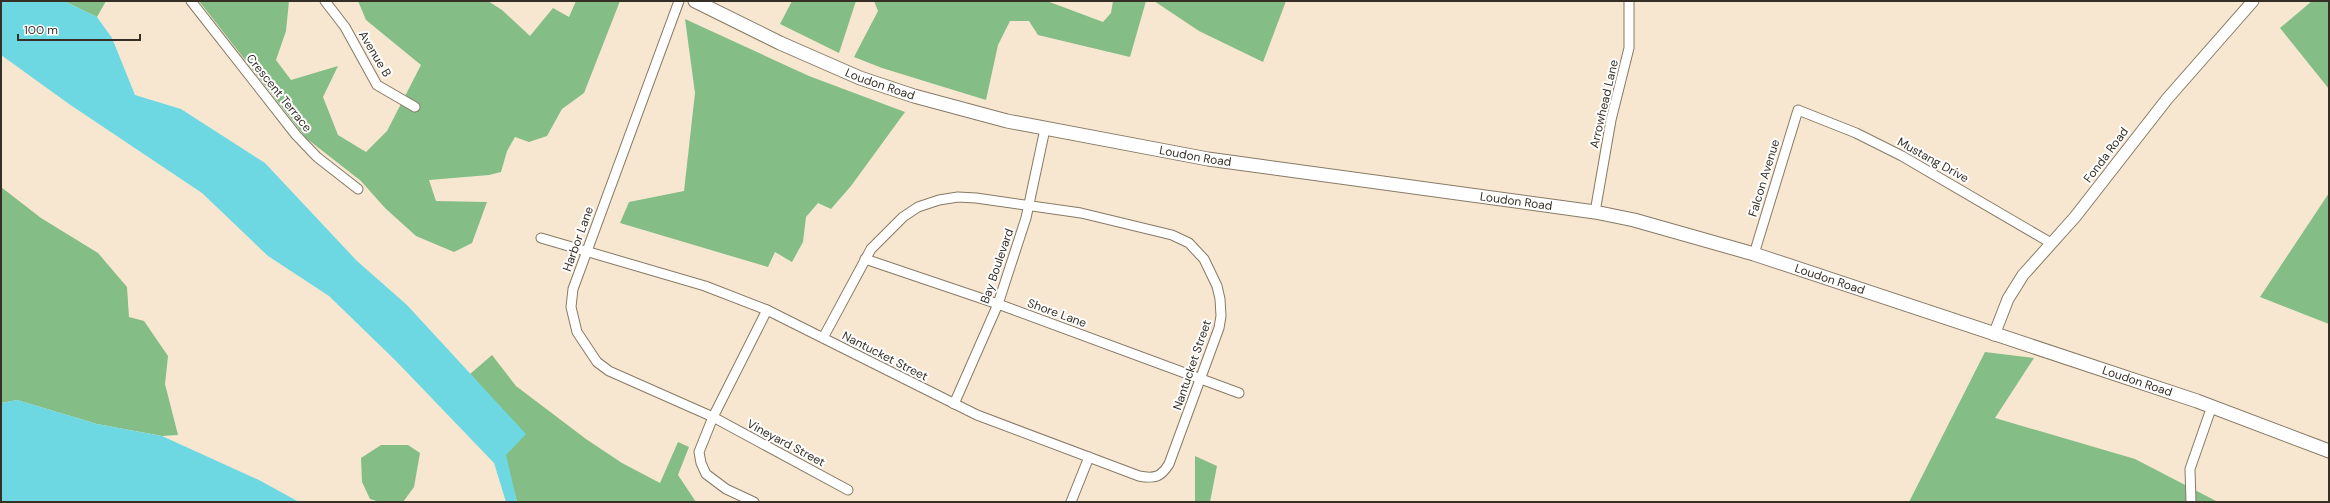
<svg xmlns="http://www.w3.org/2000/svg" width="2330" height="503" viewBox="0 0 2330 503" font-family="'DM Sans',sans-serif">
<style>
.forest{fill:#84bd86}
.water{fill:#6ed8e2}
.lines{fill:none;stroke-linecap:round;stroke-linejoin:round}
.minor-casing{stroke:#877a65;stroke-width:11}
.tertiary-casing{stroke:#877a65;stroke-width:13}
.primary-casing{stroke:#877a65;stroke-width:15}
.minor{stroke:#fff;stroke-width:9}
.tertiary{stroke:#fff;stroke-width:11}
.primary{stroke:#fff;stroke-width:13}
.labels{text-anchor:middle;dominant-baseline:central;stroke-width:4;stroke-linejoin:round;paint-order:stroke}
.street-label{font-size:12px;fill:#352f26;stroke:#fff}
</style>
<rect width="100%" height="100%" fill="#f7e7d1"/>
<!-- forest -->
<g class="forest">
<polygon points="64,1 106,1 97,17"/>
<polygon points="199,1 289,1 286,31 276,60 291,80 338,66 323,97 338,135 366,152 387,131 421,65 366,20 358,1 488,1 502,10 530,36 553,8 569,17 576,1 620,1 584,93 562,109 547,136 529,142 515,137 507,151 501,172 489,175 429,180 436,201 487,202 472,243 454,252 416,236 385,208 361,181 306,138"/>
<polygon points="792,1 856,1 839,53 780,24"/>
<polygon points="874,1 1047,1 1103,22 1111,13 1113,1 1146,1 1130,57 1038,35 1029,21 1010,21 998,45 986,100 882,68 854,57 878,11"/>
<polygon points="1154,1 1286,1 1263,62 1199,31"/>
<polygon points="2312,1 2329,1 2329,89 2280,28"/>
<polygon points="685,19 809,76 905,112 851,186 831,209 818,203 806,217 803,242 792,262 775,252 768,267 620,223 629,202 684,191 695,93"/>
<polygon points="1,187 41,218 98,253 127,287 129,317 144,321 168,356 165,384 178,435 162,436 97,424 17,400 1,403"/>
<polygon points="2329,193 2329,324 2260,297"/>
<polygon points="1985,352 2034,358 1995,418 2135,459 2218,502 1909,502"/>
<polygon points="492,355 516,386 586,439 622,463 660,483 678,442 689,447 678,475 696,502 517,502 489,395 470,374"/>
<polygon points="381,445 408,445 420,453 414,487 403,502 380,502 370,499 362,482 361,458"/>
<polygon points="1195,456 1217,466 1210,502 1195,502"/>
</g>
<!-- water -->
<g class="water">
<polygon points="1,1 64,1 97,17 112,38 135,95 181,109 265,163 357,261 407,305 526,434 506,455 517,502 506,502 494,463 396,361 329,296 268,256 202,193 69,104 1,55"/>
<polygon points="17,400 97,424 162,436 259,480 299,502 1,502 1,403"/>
</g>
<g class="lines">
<defs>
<g id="minor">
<polyline points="191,1 296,135 317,157 358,189"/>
<polyline points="325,1 345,27 377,85 415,107"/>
<polyline points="679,1 573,289 571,307 577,332 597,362 609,371 713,417 848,490"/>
<polyline points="1595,212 1611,120 1629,48 1629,1"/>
<path d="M 541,238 L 705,286 L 767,310 L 977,415 L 1139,476 C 1155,479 1161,477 1169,464 L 1219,328 L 1221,316 L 1220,299 L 1217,286 L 1204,259 L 1189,243 L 1172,235 L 1081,213 L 976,198 L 958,197 L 939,200 L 918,207 L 903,217 L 871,249 L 823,338"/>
<polyline points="1754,254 1798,110 1856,133 1902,156 2051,243"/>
<polyline points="865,259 998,304 1239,393"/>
<polyline points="954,404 998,304 1026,218 1045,129"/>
<polyline points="754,502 726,489 706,474 701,463 699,452 713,417 767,310"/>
<polyline points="1071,502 1089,457"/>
<polyline points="2191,502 2190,469 2212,406"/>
</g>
<polyline id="tertiary" points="1994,335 2008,299 2023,275 2075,217 2167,99 2253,1"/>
<g id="primary">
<path id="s1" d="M 695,1 L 780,43 L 860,78 L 914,96 L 1007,121 L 1208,159 L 1595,212 L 1634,220 L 1754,254 L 2197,401 L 2329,451"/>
</g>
</defs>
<!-- minor casing -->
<use href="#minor" class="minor-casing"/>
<!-- tertiary casing -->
<use href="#tertiary" class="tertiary-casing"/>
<!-- primary casing -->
<use href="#primary" class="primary-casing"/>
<!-- minor -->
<use href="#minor" class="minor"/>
<!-- tertiary -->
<use href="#tertiary" class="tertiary"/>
<!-- primary -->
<use href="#primary" class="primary"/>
</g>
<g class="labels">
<!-- street labels -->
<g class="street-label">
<text transform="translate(375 54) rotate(59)">Avenue B</text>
<text stroke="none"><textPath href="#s1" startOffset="203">Loudon Road</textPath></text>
<text transform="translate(279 93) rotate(51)">Crescent Terrace</text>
<text transform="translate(1604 104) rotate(-77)">Arrowhead Lane</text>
<text transform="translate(2106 155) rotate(-53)">Fonda Road</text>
<text stroke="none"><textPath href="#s1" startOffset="527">Loudon Road</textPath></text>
<text transform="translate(1933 160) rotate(29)">Mustang Drive</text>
<text transform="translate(1764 178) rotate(-73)">Falcon Avenue</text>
<text stroke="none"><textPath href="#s1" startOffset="851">Loudon Road</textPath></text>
<text transform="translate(578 239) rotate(-70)">Harbor Lane</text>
<text transform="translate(997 266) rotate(-71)">Bay Boulevard</text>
<text stroke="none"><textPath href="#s1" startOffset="1175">Loudon Road</textPath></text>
<text transform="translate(1057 313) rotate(20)">Shore Lane</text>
<text transform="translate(885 356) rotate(27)">Nantucket Street</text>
<text transform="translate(1192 365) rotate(-71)">Nantucket Street</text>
<text stroke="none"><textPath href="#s1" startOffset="1499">Loudon Road</textPath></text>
<text transform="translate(786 443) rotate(28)">Vineyard Street</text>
</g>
</g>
<!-- border -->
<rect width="2330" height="503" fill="none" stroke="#352f26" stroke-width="4"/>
<!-- scale -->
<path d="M18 34v6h122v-6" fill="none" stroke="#352f26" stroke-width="2"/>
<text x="24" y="34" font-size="12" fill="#352f26" stroke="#ffffff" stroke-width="3" paint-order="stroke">100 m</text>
</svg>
